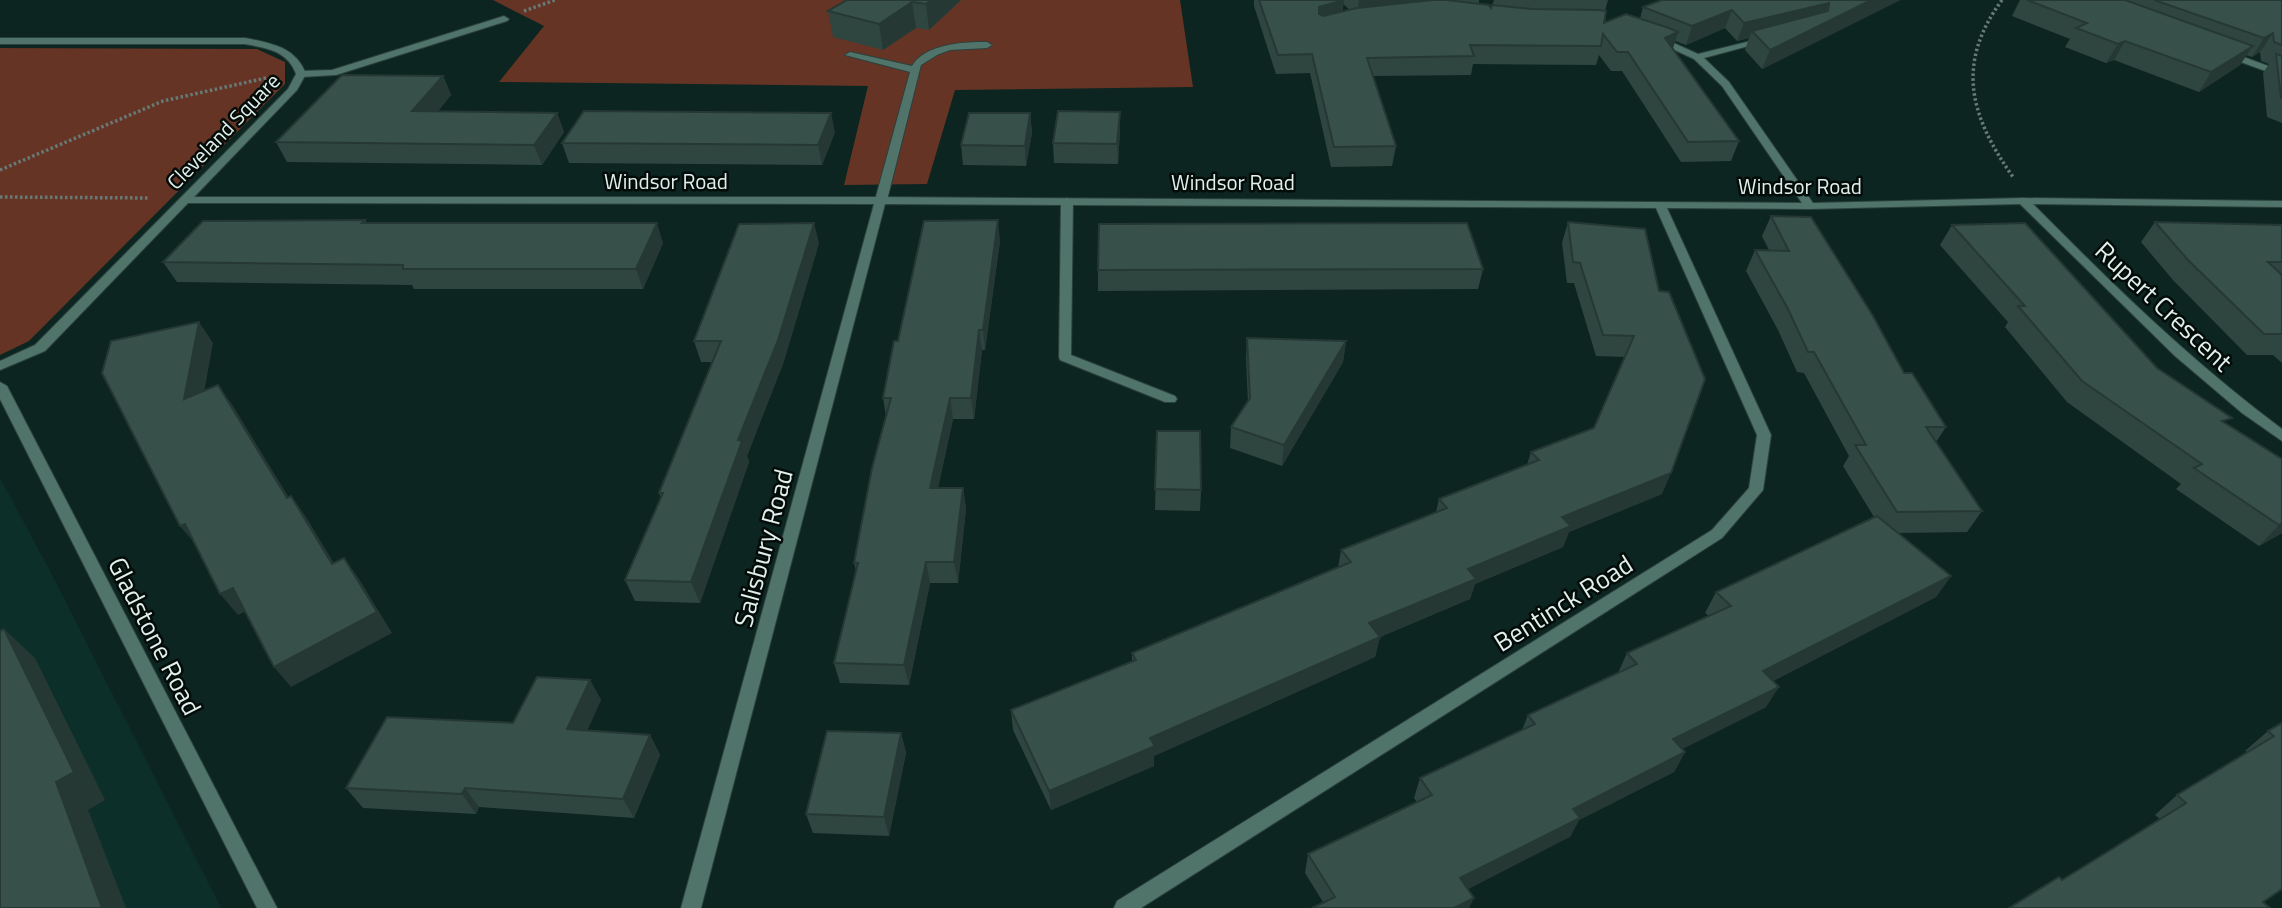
<svg xmlns="http://www.w3.org/2000/svg" width="2282" height="908" viewBox="0 0 2282 908" font-family="'Titillium Web',sans-serif">
<style>
.built{fill:#0d2f29}
.green{fill:#653424}
.lines{fill:none;stroke-linecap:round;stroke-linejoin:round}
.lane-casing{stroke:#2b413d;stroke-width:2}
.street-casing{stroke:#2b413d;stroke-width:2}
.path{stroke:#677a76;stroke-width:3.5;stroke-dasharray:2.5 2.5;stroke-linecap:butt}
.lane{fill:#50736a;fill-rule:evenodd}
.street{fill:#50736a;fill-rule:evenodd}
.wall{fill:#2f4540;fill-rule:evenodd}
.shaded-wall{fill:#263834}
.building{fill:#37504a;stroke:#263834;stroke-width:2}
.labels{text-anchor:middle;dominant-baseline:central;stroke-width:5;stroke-linejoin:round;paint-order:stroke}
.far-street-label{font-size:21px;fill:#e2f0ec;stroke:#040c0a}
.street-label{font-size:26px;fill:#e2f0ec;stroke:#040c0a}
</style>
<rect width="100%" height="100%" fill="#0d2520"/>
<!-- built -->
<polygon class="built" points="0,478 50,571 221,908 0,908"/>
<!-- green -->
<g class="green">
<polygon points="493,0 1180,0 1193,87 955,90 927,184 844,185 868,86 499,82 544,26"/>
<polygon points="0,48 257,49 285,62 285,84 29,341 0,355"/>
</g>
<g class="lines">
<defs>
<g id="lane">
<polygon points="504,16 509,19 507,21 336,75 301,77 296,74 301,71 332,70"/>
<path d="M 977,42 L 987,42 L 992,45 L 987,48 L 950,50 L 937,55 L 921,65 L 887,200 L 885,202 L 877,202 L 875,200 L 910,72 L 845,55 L 850,52 L 912,66 C 924,46 955,43 977,42 Z"/>
<polygon points="1067,198 1073,201 1071,355 1175,396 1177,399 1175,402 1165,402 1060,360 1059,357 1061,201"/>
</g>
<g id="street">
<path d="M 1656,35 L 1698,54 L 1767,37 L 1767,41 L 1704,58 L 1729,82 L 1813,203 L 2023,198 L 2282,201 L 2282,207 L 2033,204 C 2112,284 2192,362 2282,429 L 2282,441 L 2242,413 L 2175,356 L 2020,204 L 1810,209 L 1667,208 L 1771,435 L 1763,490 L 1722,538 L 1141,908 L 1114,908 L 1117,901 L 1712,530 L 1749,488 L 1757,435 L 1656,208 L 885,204 L 701,908 L 681,908 L 874,204 L 188,203 L 45,351 L 0,370 L 0,361 L 35,345 L 288,89 L 296,74 C 288,51 267,48 245,44 L 0,44 L 0,38 L 245,38 C 271,43 296,47 306,74 L 297,90 L 194,197 L 881,197 L 1802,203 L 1722,86 L 1694,59 L 1653,40 L 1651,38 Z"/>
<polygon points="2224,52 2230,52 2282,71 2282,77 2224,56"/>
<polygon points="0,382 7,386 277,908 257,908 0,399"/>
</g>
</defs>
<!-- lane casing -->
<use href="#lane" class="lane-casing"/>
<!-- street casing -->
<use href="#street" class="street-casing"/>
<!-- path -->
<g class="path">
<path d="M 2002,0 C 1955,64 1970,116 2013,177"/>
<polyline points="524,11 555,0"/>
<polyline points="0,170 163,101 266,78"/>
<polyline points="0,197 149,198"/>
</g>
<!-- lane -->
<use href="#lane" class="lane"/>
<!-- street -->
<use href="#street" class="street"/>
</g>
<!-- wall -->
<g class="wall">
<polygon points="847,0 961,0 929,30 916,28 883,50 833,37 828,11"/>
<path d="M 1254,0 L 1479,0 L 1479,4 L 1491,8 L 1494,0 L 1608,0 L 1605,11 L 1604,23 L 1640,19 L 1643,7 L 1662,0 L 1900,0 L 1762,69 L 1745,50 L 1749,38 L 1737,41 L 1725,28 L 1686,45 L 1675,41 L 1673,48 L 1739,141 L 1731,161 L 1681,162 L 1622,71 L 1611,71 L 1599,55 L 1596,65 L 1473,64 L 1471,75 L 1373,76 L 1396,146 L 1392,166 L 1331,167 L 1310,73 L 1276,74 L 1254,6 ZM 1343,4 L 1350,10 L 1343,11 Z"/>
<polygon points="2020,0 2282,0 2282,123 2267,117 2263,73 2269,64 2261,61 2260,52 2252,57 2246,55 2240,65 2199,92 2114,60 2106,63 2065,47 2070,39 2012,16"/>
<polygon points="443,76 451,95 438,111 557,113 564,132 542,165 287,162 276,142"/>
<polygon points="1030,113 1032,133 1026,166 963,165 961,145"/>
<polygon points="1120,131 1118,164 1054,163 1053,143"/>
<polygon points="835,132 822,165 569,163 562,143"/>
<polygon points="1771,216 1904,373 1946,427 1936,442 1982,511 1967,532 1898,533 1951,576 1936,597 1773,681 1766,707 1682,749 1685,752 1674,772 1579,820 1570,837 1323,902 1305,873 1308,854 1417,802 1414,798 1420,778 1522,730 1528,715 1618,673 1627,653 1709,616 1705,613 1716,592 1874,517 1843,466 1849,456 1804,373 1797,372 1778,330 1746,271 1755,250 1769,250 1762,236"/>
<polygon points="365,220 367,223 663,243 643,289 414,289 412,285 177,282 163,262"/>
<polygon points="1568,222 1645,229 1662,494 1569,532 1563,547 1475,584 1470,599 1380,637 1375,657 1154,756 1154,766 1051,810 1013,730 1011,710 1132,662 1132,653 1338,568 1341,550 1436,512 1439,499 1527,465 1531,452 1594,428 1625,357 1596,356 1574,283 1567,283 1562,243"/>
<polygon points="2155,222 2282,225 2282,363 2273,355 2247,355 2173,280 2141,242"/>
<polygon points="1952,225 2157,368 2226,424 2282,459 2282,533 2259,546 2176,489 2181,484 2067,402 2005,327 2008,322 1940,245"/>
<polygon points="1000,241 985,350 982,350 974,419 953,419 938,488 963,488 966,509 958,583 930,583 909,685 840,683 834,663 856,571 854,563 886,416 883,398 898,341"/>
<polygon points="819,243 784,361 747,456 749,462 700,603 635,601 625,580 661,498 659,493 713,362 701,362 694,341"/>
<polygon points="1483,269 1478,289 1098,291 1098,270"/>
<polygon points="1247,338 1346,341 1343,362 1282,466 1230,448 1231,427 1248,402 1246,359"/>
<polygon points="1157,431 1201,490 1200,511 1155,510"/>
<polygon points="590,680 601,700 587,730 650,735 660,755 634,818 479,807 476,814 363,808 346,788 513,723"/>
<polygon points="2282,723 2263,902 2062,880 2160,819 2155,815 2177,795 2247,752 2245,751 2268,731"/>
<polygon points="901,733 906,753 889,836 813,833 806,814"/>
</g>
<!-- shaded-wall -->
<g class="shaded-wall">
<polygon points="931,0 961,0 929,30 926,4"/>
<polygon points="1344,0 1342,19 1317,25 1319,7"/>
<polygon points="1359,0 1437,0 1357,15"/>
<polygon points="1871,0 1900,0 1762,69 1770,50"/>
<polygon points="912,2 916,28 883,50 879,24"/>
<polygon points="1829,3 1822,21 1752,31 1749,38 1737,41 1744,23"/>
<polygon points="1732,10 1725,28 1686,45 1692,26"/>
<polygon points="1678,32 1672,51 1665,38"/>
<polygon points="2273,33 2260,52 2252,57 2264,38"/>
<polygon points="2125,41 2114,60 2106,63 2118,44"/>
<polygon points="2253,46 2240,65 2199,92 2211,72"/>
<polygon points="443,76 451,95 421,130 412,111"/>
<polygon points="1120,112 1120,131 1118,164 1117,144"/>
<polygon points="557,113 564,132 542,165 534,145"/>
<polygon points="831,113 835,132 822,165 818,145"/>
<polygon points="1030,113 1032,133 1026,166 1025,146"/>
<polygon points="998,220 1000,241 985,350 983,330"/>
<polygon points="657,223 663,243 643,289 636,269"/>
<polygon points="814,223 819,243 784,361 747,456 749,462 700,603 691,582 738,440"/>
<polygon points="199,322 213,343 199,420 184,399"/>
<polygon points="979,330 982,350 974,419 971,398"/>
<polygon points="1346,341 1343,362 1282,466 1284,445"/>
<polygon points="218,385 233,406 302,519 287,498"/>
<polygon points="950,398 953,419 933,509 930,488"/>
<polygon points="1671,473 1662,494 1569,532 1563,547 1475,584 1470,599 1380,637 1375,657 1154,756 1154,766 1051,810 1049,791 1369,623 1562,517"/>
<polygon points="963,488 966,509 958,583 954,562"/>
<polygon points="291,496 306,517 347,585 332,564"/>
<polygon points="2282,523 2282,533 2259,546 2279,525"/>
<polygon points="185,524 198,547 180,526"/>
<polygon points="344,558 359,579 392,633 291,687 274,667"/>
<polygon points="926,562 930,583 909,685 904,665"/>
<polygon points="1951,576 1936,597 1751,692 1763,671"/>
<polygon points="233,588 250,609 238,615 220,594"/>
<polygon points="4,629 35,658 105,800 88,810 126,908 102,908 56,782"/>
<polygon points="590,680 601,700 579,749 567,729"/>
<polygon points="1779,687 1766,707 1662,759 1673,739"/>
<polygon points="901,733 906,753 889,836 884,817"/>
<polygon points="650,735 660,755 634,818 623,799"/>
<polygon points="1685,752 1674,772 1579,820 1570,837 1453,897 1460,878 1573,809"/>
<polygon points="465,788 479,807 476,814 462,794"/>
<polygon points="1474,898 1469,908 1454,908"/>
</g>
<!-- building -->
<g class="building">
<polygon points="847,0 931,0 926,4 912,2 879,24 828,11"/>
<polygon points="1259,0 1344,0 1319,7 1319,14 1323,16 1357,8 1433,0 1446,0 1489,5 1491,8 1492,5 1532,9 1599,10 1606,11 1604,23 1626,14 1669,28 1678,32 1665,38 1739,141 1688,142 1628,52 1617,52 1603,34 1601,46 1470,45 1474,56 1367,58 1396,146 1334,147 1312,54 1278,55"/>
<polygon points="1662,0 1871,0 1770,50 1752,31 1828,11 1829,3 1744,23 1732,10 1692,26 1643,7"/>
<polygon points="2027,0 2125,0 2253,46 2211,72 2125,41 2118,44 2076,28 2087,23"/>
<polygon points="2154,0 2282,0 2282,45 2274,42 2273,33 2264,38"/>
<polygon points="2276,54 2282,56 2282,98 2281,98"/>
<polygon points="342,75 443,76 412,111 557,113 534,145 276,142"/>
<polygon points="584,111 831,113 818,145 562,143"/>
<polygon points="1058,111 1120,112 1117,144 1053,143"/>
<polygon points="969,113 1030,113 1025,146 961,145"/>
<polygon points="1771,216 1811,217 1873,316 1904,373 1912,373 1946,427 1926,427 1982,511 1897,512 1855,445 1866,445 1814,352 1808,352 1788,309 1755,250 1789,251"/>
<polygon points="365,220 362,223 657,223 636,269 403,269 403,265 163,262 203,221"/>
<polygon points="998,220 983,330 979,330 971,398 950,398 930,488 963,488 954,562 926,562 904,665 834,663 858,563 854,563 872,468 891,398 883,398 894,341 898,341 924,221"/>
<polygon points="1568,222 1645,229 1659,291 1669,292 1705,379 1671,473 1562,517 1571,526 1468,569 1476,579 1369,623 1380,637 1150,738 1155,746 1049,791 1011,710 1136,660 1132,653 1351,562 1341,550 1447,508 1439,499 1539,460 1531,452 1594,428 1634,336 1603,335 1580,263 1573,262"/>
<polygon points="2155,222 2282,225 2282,262 2268,262 2282,275 2282,334 2264,334 2188,260"/>
<polygon points="814,223 778,340 738,440 742,441 691,582 625,580 663,493 659,493 721,341 694,341 739,224"/>
<polygon points="1467,223 1483,269 1098,270 1099,224"/>
<polygon points="2025,223 2157,368 2232,418 2222,421 2282,459 2282,523 2279,525 2194,468 2202,464 2082,381 2018,306 2025,306 1952,225"/>
<polygon points="199,322 184,399 218,385 287,498 291,496 332,564 344,558 377,612 274,667 233,588 220,594 185,524 180,526 102,373 111,341"/>
<polygon points="1247,338 1346,341 1284,445 1231,427 1250,398"/>
<polygon points="1157,431 1200,431 1201,490 1155,489"/>
<polygon points="1877,516 1951,576 1763,671 1779,687 1673,739 1685,752 1573,809 1580,818 1460,878 1474,898 1454,908 1312,908 1335,897 1308,854 1432,795 1420,778 1535,724 1528,715 1637,664 1627,653 1731,606 1716,592"/>
<polygon points="4,629 74,772 56,782 102,908 0,908 0,631"/>
<polygon points="537,677 590,680 567,729 650,735 623,799 465,788 462,794 346,788 387,717 513,723"/>
<polygon points="2282,723 2282,889 2263,902 2270,908 2009,908 2059,877 2062,880 2186,803 2177,795 2274,736 2268,731"/>
<polygon points="827,731 901,733 884,817 806,814"/>
</g>
<g class="labels">
<!-- far-street labels -->
<g class="far-street-label">
<text transform="translate(223 131) rotate(-46)">Cleveland Square</text>
<text x="666" y="181">Windsor Road</text>
<text x="1233" y="182">Windsor Road</text>
<text x="1800" y="186">Windsor Road</text>
</g>
<!-- street labels -->
<g class="street-label">
<text transform="translate(2164 306) rotate(43)">Rupert Crescent</text>
<text transform="translate(763 548) rotate(-75)">Salisbury Road</text>
<text transform="translate(1563 603) rotate(-32)">Bentinck Road</text>
<text transform="translate(155 636) rotate(63)">Gladstone Road</text>
</g>
</g>
</svg>
